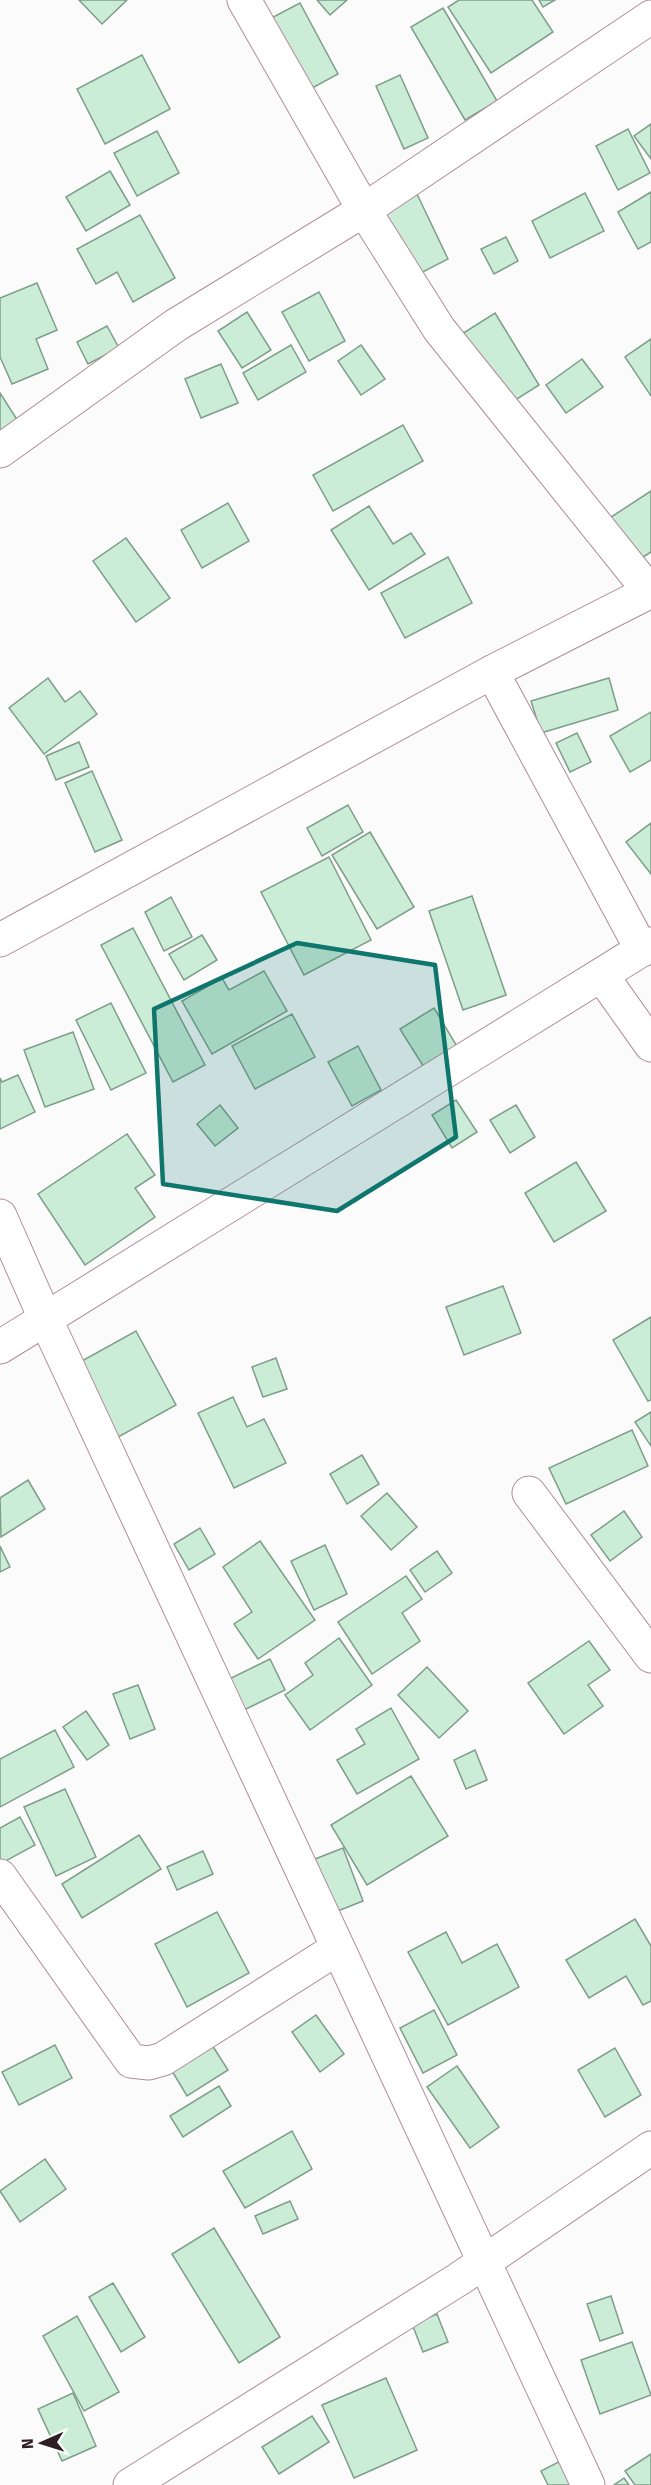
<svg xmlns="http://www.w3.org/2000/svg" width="651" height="2485" viewBox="0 0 651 2485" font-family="'Fira Sans',sans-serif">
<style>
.building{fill:#cbedd7;stroke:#7e9e8a;stroke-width:1.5}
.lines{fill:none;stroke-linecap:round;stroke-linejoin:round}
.street-casing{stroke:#b18c99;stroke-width:35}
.street{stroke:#fff;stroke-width:33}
.marked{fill:#0f766e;fill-opacity:0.2;stroke:#0f766e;stroke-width:4.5;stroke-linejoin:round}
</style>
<rect width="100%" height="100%" fill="#fbfbfb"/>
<!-- building -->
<g class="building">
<polygon points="79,0 127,0 102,24"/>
<polygon points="317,0 347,0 330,15"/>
<polygon points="459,0 532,0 553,32 491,73 448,7"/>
<polygon points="539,0 555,0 543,7"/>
<polygon points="300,3 338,74 296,97 258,25"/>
<polygon points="443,8 497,101 465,120 411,27"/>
<polygon points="142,55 170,109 105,144 77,89"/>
<polygon points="400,75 428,138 404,149 376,86"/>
<polygon points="651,124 651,159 634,136"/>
<polygon points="628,129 650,173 618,190 596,146"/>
<polygon points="157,131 179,173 137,196 114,153"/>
<polygon points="110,171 130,205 86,231 66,197"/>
<polygon points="651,192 651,242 638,249 618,212"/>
<polygon points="585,193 604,231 550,258 532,221"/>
<polygon points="417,194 448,259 413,277 382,212"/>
<polygon points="140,215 175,278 133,302 117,272 96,284 77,249"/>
<polygon points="506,237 518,261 494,274 481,249"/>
<polygon points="37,283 57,330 36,339 48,369 12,384 0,357 0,298"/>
<polygon points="319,292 345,341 309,361 282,312"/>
<polygon points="247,312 271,350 242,368 218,331"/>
<polygon points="495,313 539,385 498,411 454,339"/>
<polygon points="107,326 119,348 88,364 77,342"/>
<polygon points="651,339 651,396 625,357"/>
<polygon points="291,345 306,372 258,400 243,373"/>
<polygon points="361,345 385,379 361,395 338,361"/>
<polygon points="582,359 603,387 566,413 546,385"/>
<polygon points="221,364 238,403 201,418 185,379"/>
<polygon points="0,393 18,421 0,433"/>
<polygon points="403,425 423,461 333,511 313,475"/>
<polygon points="651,491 651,552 632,564 605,521"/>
<polygon points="228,503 249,541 202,568 181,530"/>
<polygon points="369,506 393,544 411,533 425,554 369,590 331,530"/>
<polygon points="126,538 170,598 136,622 93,561"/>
<polygon points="448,557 472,603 405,638 381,593"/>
<polygon points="48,678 65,702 80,691 97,714 44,754 9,708"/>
<polygon points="609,678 618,710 541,733 531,701"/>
<polygon points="651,712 651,760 630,772 610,736"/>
<polygon points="577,733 591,762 570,772 556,743"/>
<polygon points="79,742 89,767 56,780 46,756"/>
<polygon points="92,771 122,840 95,852 65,783"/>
<polygon points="348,805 363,832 322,856 307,828"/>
<polygon points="651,823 651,874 626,842"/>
<polygon points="370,832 414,907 377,929 332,855"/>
<polygon points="329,857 371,940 304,975 261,892"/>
<polygon points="472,896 506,995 463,1010 429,911"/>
<polygon points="171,897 192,937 164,951 145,912"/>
<polygon points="133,928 205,1065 173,1082 101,945"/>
<polygon points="202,935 217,960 184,980 169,954"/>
<polygon points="264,971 287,1011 212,1054 182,1001 222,978 229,990"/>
<polygon points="111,1003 146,1073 111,1090 76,1020"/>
<polygon points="434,1008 458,1048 425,1069 400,1029"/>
<polygon points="292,1014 315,1057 255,1089 232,1046"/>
<polygon points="73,1032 94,1089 45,1107 24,1050"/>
<polygon points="358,1046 381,1090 352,1106 328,1062"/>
<polygon points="18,1075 35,1112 0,1129 0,1078 2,1082"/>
<polygon points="456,1100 477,1132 452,1148 432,1115"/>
<polygon points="220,1105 238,1128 215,1146 197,1124"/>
<polygon points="516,1105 535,1137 510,1153 490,1120"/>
<polygon points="127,1134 155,1175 135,1188 155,1217 85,1265 38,1194"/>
<polygon points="576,1162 606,1211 554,1242 525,1193"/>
<polygon points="503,1286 521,1333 464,1355 446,1307"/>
<polygon points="651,1317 651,1400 648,1401 613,1340"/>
<polygon points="136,1331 176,1405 111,1441 71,1367"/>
<polygon points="276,1358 287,1389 263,1397 252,1367"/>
<polygon points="233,1397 247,1427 264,1419 286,1463 234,1488 198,1413"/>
<polygon points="651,1412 651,1446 635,1422"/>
<polygon points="632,1430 648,1466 566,1504 549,1468"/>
<polygon points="362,1455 379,1484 347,1504 330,1474"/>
<polygon points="28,1480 45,1509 1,1537 0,1498"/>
<polygon points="387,1493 417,1527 391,1550 361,1516"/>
<polygon points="624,1511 642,1537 610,1561 591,1535"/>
<polygon points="200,1528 215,1554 189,1570 174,1544"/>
<polygon points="260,1541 315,1620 258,1659 234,1624 252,1612 223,1567"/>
<polygon points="325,1545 347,1594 314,1610 291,1561"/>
<polygon points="0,1546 10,1567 0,1572"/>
<polygon points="437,1551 452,1573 425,1592 410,1570"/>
<polygon points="406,1576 422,1599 402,1613 420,1641 372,1674 338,1622"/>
<polygon points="339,1638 372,1685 310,1730 285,1695 313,1675 305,1663"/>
<polygon points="589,1641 610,1670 588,1685 603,1706 564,1734 528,1683"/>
<polygon points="270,1659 285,1690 236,1714 221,1683"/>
<polygon points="427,1667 468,1711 439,1738 398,1695"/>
<polygon points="138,1685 155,1729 130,1739 113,1694"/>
<polygon points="391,1708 419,1759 357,1794 337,1760 365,1744 356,1729"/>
<polygon points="86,1711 109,1745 87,1760 63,1727"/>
<polygon points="55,1730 74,1767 0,1807 0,1759"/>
<polygon points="475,1750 487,1780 466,1789 454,1760"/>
<polygon points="411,1776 448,1836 367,1885 331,1825"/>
<polygon points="65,1789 96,1857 56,1876 24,1807"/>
<polygon points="20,1817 35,1845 0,1864 0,1828"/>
<polygon points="139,1835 161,1869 82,1918 62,1884"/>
<polygon points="343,1848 363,1901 325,1916 305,1863"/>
<polygon points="203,1851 213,1874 177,1890 167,1867"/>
<polygon points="217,1912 249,1973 187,2007 155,1944"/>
<polygon points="635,1919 651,1946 651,2001 643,2005 626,1976 589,1998 566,1960"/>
<polygon points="446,1932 462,1963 497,1944 519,1987 448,2025 408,1952"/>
<polygon points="434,2010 457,2055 423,2073 400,2028"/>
<polygon points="316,2015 344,2054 320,2072 292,2032"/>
<polygon points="55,2045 72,2078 19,2105 2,2072"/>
<polygon points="212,2045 228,2070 187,2096 172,2071"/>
<polygon points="615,2048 641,2095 605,2117 578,2070"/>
<polygon points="457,2066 499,2127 470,2148 427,2087"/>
<polygon points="219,2086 231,2106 183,2137 170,2116"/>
<polygon points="292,2131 312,2169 245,2208 223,2171"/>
<polygon points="45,2159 66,2189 20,2222 0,2191"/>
<polygon points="290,2201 298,2219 263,2234 255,2216"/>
<polygon points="214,2228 280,2337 239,2363 172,2254"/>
<polygon points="113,2283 145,2337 121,2352 89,2297"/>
<polygon points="611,2296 623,2333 600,2341 587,2304"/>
<polygon points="437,2314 448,2342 423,2352 412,2324"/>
<polygon points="77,2316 119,2392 84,2411 43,2336"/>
<polygon points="632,2342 651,2395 600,2414 581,2360"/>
<polygon points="386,2378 417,2450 354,2478 322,2405"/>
<polygon points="73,2393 96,2446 62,2461 38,2409"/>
<polygon points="312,2416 329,2442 279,2474 262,2447"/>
<polygon points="651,2454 651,2485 635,2485 625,2471"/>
<polygon points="572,2455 583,2485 548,2485 541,2471"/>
<polygon points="624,2478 629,2485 614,2485"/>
</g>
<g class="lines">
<defs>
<g id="street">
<polyline points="244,0 364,210 439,329 650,592"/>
<polyline points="0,451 176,325 364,210 651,17"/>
<polyline points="492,672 642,950"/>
<polyline points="0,940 492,672 651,591"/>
<polyline points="602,976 651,1045"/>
<polyline points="0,1216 45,1318 588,2485"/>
<polyline points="0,1347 651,944"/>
<polyline points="529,1493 651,1656"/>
<polyline points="0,1876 131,2061 149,2063 163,2059 338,1948"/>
<polyline points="130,2485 459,2279 651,2148"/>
</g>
</defs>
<!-- street casing -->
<use href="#street" class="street-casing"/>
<!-- street -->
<use href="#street" class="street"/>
</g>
<!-- marked area -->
<path class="marked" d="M 297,943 L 435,965 L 456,1137 L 337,1211 L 163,1184 L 154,1009 Z"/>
<!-- north arrow -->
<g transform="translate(42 2443) rotate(267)" stroke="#fbfbfb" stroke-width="4.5" paint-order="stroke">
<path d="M0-4.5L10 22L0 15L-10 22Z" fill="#2c1e23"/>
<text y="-9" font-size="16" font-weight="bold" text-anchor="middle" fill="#2c1e23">N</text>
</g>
</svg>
